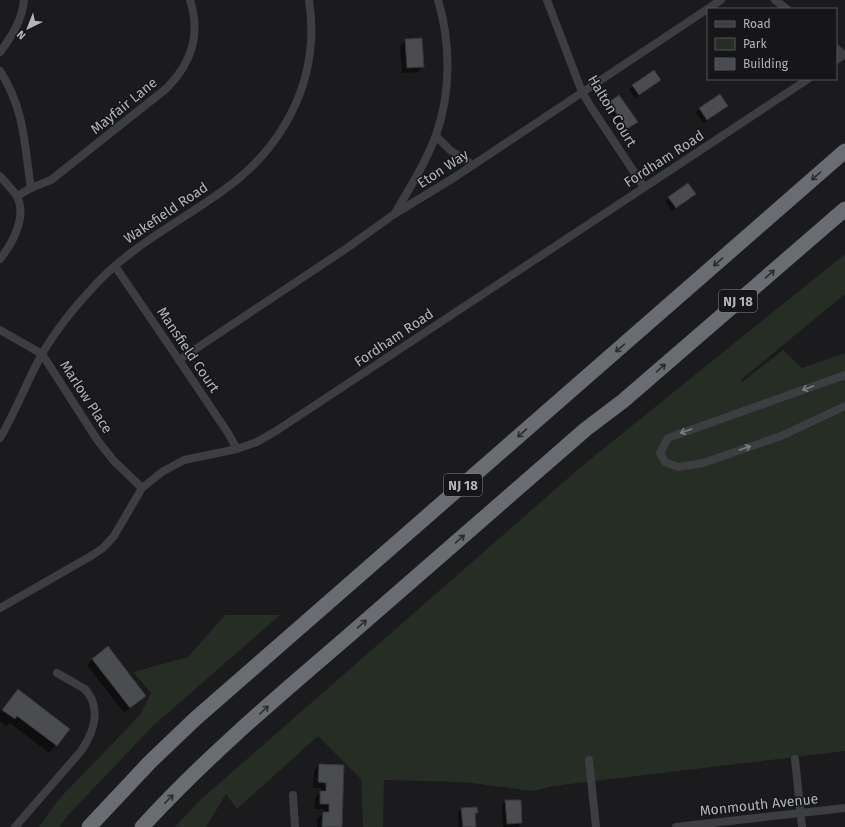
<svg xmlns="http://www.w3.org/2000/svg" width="845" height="827" viewBox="0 0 845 827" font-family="'Fira Sans',sans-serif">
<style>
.green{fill:#262d25}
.shadow{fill:#0007}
.building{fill:#4a4c4f;stroke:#353639}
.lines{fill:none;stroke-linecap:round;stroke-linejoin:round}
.minor{stroke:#3c3e41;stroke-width:8}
.motorway{stroke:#696d72;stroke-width:15}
.oneway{stroke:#2b2c2e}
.oneway2{stroke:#7b7f84}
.labels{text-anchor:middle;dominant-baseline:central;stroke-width:3;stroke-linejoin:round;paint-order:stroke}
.shield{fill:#161618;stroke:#81858a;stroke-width:1}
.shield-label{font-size:13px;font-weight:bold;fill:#afb5bb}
.street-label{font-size:14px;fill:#afb5bb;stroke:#161618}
</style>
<rect width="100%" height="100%" fill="#1b1b1d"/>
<!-- green -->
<g class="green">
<polygon points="845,254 845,294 742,379 741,383 783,350 802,368 845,353 845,751 553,786 533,791 464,782 384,780 383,827 363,827 361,779 318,736 237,809 226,794 206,827 175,827 198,802 582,466"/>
<polygon points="225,615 280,615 154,725 68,815 59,827 39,827 59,799 140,715 151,693 133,672 188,657"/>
</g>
<!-- shadow -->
<g class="shadow">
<polygon points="406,40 423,67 417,72 402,73 400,46"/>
<polygon points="656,83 635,98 629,89 633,86"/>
<polygon points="619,96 637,122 624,132 606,106"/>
<polygon points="727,106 703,123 696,112 700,109"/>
<polygon points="691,197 672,211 665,201 669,198"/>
<polygon points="92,659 145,696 124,713 87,665"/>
<polygon points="18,690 69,729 49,753 10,723 6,726 0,721 0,711"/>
<polygon points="319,765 343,766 341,827 317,827 317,819 324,813 324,809 315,809 315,798 321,792 321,788 313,788 314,771"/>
<polygon points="506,801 520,801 521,823 518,827 503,827 502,805"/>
<polygon points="461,809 477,813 474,815 475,827 459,827 458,812"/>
</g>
<!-- building -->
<g class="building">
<polygon points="422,38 424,67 407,68 405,39"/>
<polygon points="654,70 661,80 639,95 632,85"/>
<polygon points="720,94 728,106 707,120 699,108"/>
<polygon points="619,95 638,122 627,129 609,102"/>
<polygon points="688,183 696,194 676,208 668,197"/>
<polygon points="108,646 146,696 130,708 92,659"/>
<polygon points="18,689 70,729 57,746 17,716 15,719 2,710"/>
<polygon points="319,764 344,765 342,827 322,827 323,812 329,812 329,804 320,804 320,791 326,791 326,783 318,782"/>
<polygon points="505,800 521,800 522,823 507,824"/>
<polygon points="477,807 478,813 475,813 476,827 463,827 461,808"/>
</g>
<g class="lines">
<!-- minor -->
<g class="minor">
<polyline points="547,0 582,92 591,107 644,187"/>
<polyline points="775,0 787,9"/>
<polyline points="836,48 844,55"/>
<path d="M 0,52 C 12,36 22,20 24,0"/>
<polyline points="836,60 844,55"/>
<path d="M 0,71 C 25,110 24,144 31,188"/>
<polyline points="436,136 450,150 473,165"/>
<path d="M 0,176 C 5,182 12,189 16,195 C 28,215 13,243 0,259"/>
<path d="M 17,196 L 31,188 L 51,180 L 167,88 C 192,62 201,35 190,0"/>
<path d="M 395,213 C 410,188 426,162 436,135 C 451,93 451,43 438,0"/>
<polyline points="115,266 179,360 228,433 237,449"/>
<polyline points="0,330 42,354 98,441 114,461 142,488"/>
<polyline points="179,360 347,248 393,215 455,177 721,0"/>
<polyline points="845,375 668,438 660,453 665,462 678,467 703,463 781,436 845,406"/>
<path d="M 0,438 C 16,411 27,381 42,354 C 57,328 77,304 98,282 C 134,244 183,220 225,189 C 273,155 307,102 311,42 C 312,28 311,14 309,0"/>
<polyline points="0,608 91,556 103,548 114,536 142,488 162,472 184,460 237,449 257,442 276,431 808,79"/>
<polyline points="795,759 802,827"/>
<polyline points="589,760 596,827"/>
<polyline points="293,795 295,827"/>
<path d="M 15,827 L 81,751 C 94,732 102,708 85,689 L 57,673"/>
<polyline points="676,827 845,808"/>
</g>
<!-- motorway -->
<g class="motorway">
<polyline points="89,827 149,763 195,719 845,151"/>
<path d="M 142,827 C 205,758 276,698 346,638 C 426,568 506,499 586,429 L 623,401 L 845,209"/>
</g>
</g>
<!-- one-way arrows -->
<defs><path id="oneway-shaft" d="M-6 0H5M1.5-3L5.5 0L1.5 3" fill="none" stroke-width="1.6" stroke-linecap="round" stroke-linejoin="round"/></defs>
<g class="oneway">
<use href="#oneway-shaft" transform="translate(816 176) rotate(139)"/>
<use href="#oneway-shaft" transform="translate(718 262) rotate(139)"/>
<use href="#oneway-shaft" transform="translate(770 274) rotate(-41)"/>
<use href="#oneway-shaft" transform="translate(620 348) rotate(139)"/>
<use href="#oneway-shaft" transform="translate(661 368) rotate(-41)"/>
<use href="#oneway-shaft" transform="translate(522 433) rotate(139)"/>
<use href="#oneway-shaft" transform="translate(460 539) rotate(-41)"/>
<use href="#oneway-shaft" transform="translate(362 624) rotate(-41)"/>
<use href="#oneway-shaft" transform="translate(264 710) rotate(-42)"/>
<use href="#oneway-shaft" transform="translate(169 799) rotate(-45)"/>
</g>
<g class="oneway2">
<use href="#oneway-shaft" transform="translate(808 388) rotate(160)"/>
<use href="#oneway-shaft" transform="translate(686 431) rotate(160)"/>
<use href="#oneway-shaft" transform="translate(745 448) rotate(-19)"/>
</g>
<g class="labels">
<!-- shield labels -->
<g class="shield">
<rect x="719" y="290" width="38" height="22" rx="3"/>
<rect x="444" y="474" width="38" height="22" rx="3"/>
</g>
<g class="shield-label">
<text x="738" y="301">NJ 18</text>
<text x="463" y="485">NJ 18</text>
</g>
<!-- street labels -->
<g class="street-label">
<text transform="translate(124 106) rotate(-39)">Mayfair Lane</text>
<text transform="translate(612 111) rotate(59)">Halton Court</text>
<text transform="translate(664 159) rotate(-33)">Fordham Road</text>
<text transform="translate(443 169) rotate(-33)">Eton Way</text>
<text transform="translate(166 213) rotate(-34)">Wakefield Road</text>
<text transform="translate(394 338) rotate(-34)">Fordham Road</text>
<text transform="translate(188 350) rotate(56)">Mansfield Court</text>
<text transform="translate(86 397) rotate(57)">Marlow Place</text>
<text transform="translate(759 805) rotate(-6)">Monmouth Avenue</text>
</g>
</g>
<!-- legend -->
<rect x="707" y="8" width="130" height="72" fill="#161618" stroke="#535659"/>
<rect x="715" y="21" width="20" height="6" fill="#3c3e41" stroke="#535659"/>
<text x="743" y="28" font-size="12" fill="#afb5bb">Road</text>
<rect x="715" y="38" width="20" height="12" fill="#262d25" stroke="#535659"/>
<text x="743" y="48" font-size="12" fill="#afb5bb">Park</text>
<rect x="715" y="58" width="20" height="12" fill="#4a4c4f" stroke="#535659"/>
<text x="743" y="68" font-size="12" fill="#afb5bb">Building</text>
<!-- north arrow -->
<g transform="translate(28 28) rotate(223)" stroke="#161618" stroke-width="3" paint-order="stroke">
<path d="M0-3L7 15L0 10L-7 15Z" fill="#afb5bb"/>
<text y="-6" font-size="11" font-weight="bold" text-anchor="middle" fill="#afb5bb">N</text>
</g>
</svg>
